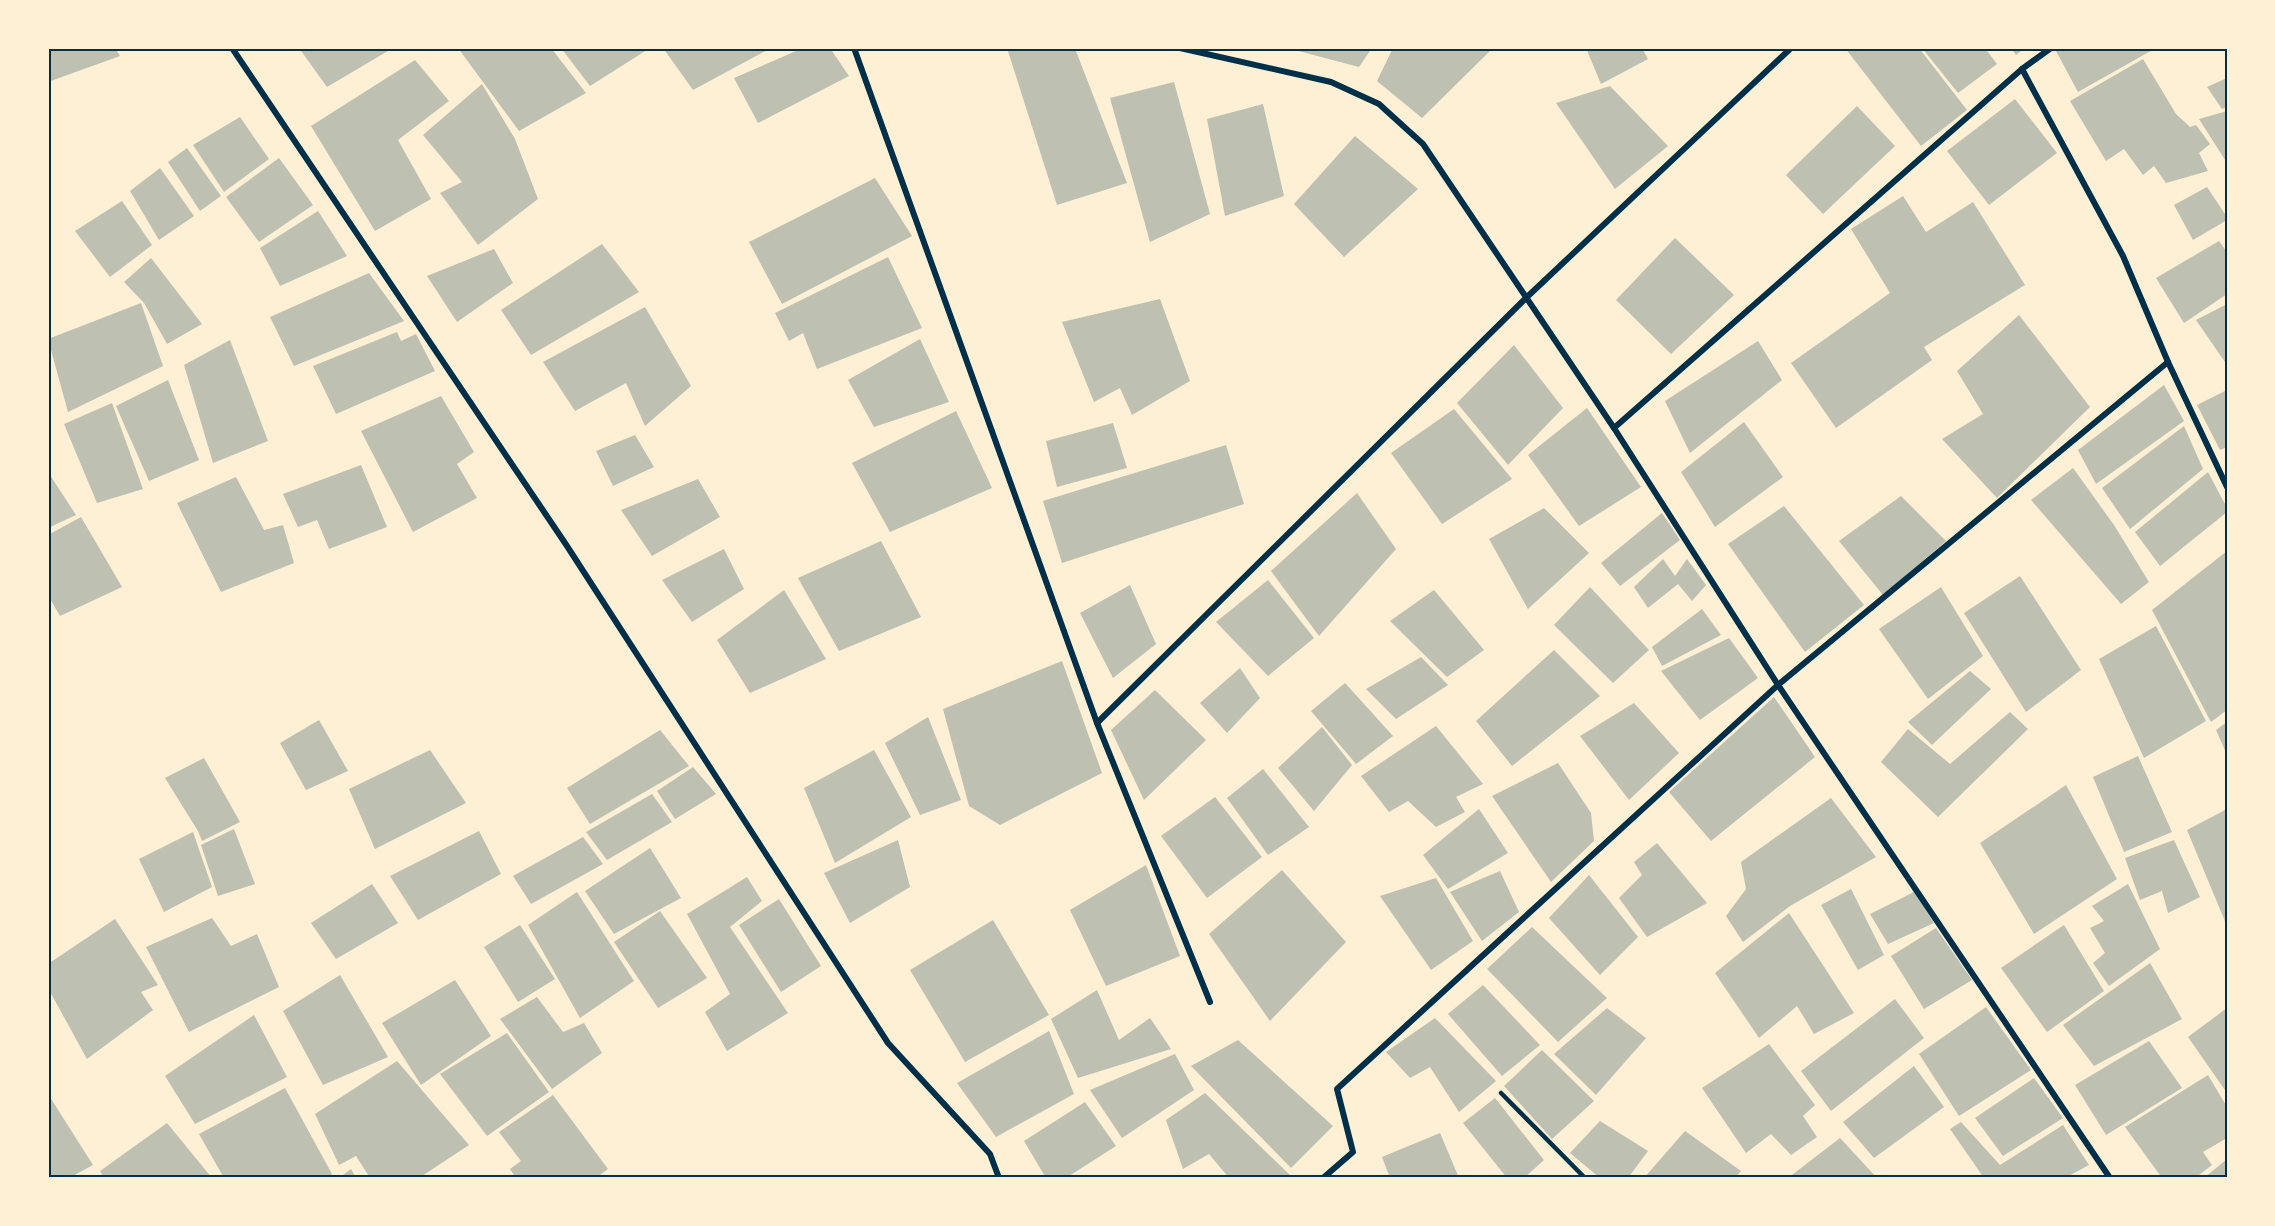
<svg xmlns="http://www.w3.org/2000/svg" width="2275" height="1226" viewBox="0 0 2275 1226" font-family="Raleway,sans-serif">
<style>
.building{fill:#bec0b2}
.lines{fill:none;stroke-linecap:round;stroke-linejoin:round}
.service{stroke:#003049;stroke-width:4.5}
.minor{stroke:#003049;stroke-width:6}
.neatline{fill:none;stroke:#003049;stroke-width:2}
</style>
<rect width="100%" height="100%" fill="#fdf0d5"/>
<!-- building -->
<g class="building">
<polygon points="48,48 115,48 120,56 48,82"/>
<polygon points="299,48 393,48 327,87"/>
<polygon points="458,48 551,48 586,93 519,131"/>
<polygon points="561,48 650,48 590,86"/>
<polygon points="663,48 771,48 693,90"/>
<polygon points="803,48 830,48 849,76 758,123 734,78"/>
<polygon points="1007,48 1047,48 1076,51 1127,183 1057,205"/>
<polygon points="1287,48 1372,48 1359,67"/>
<polygon points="1393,48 1493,48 1422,118 1377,81"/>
<polygon points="1586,48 1642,48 1648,59 1601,84"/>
<polygon points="1845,48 1919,48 1967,110 1921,146"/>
<polygon points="1922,48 1985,48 1997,64 1958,93"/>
<polygon points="2011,48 2025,48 2016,55"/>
<polygon points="2060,48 2156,48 2078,92 2056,51"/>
<polygon points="2143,59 2176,114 2190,127 2196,125 2210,144 2199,153 2208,171 2166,183 2154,166 2143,175 2124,149 2106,161 2070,101"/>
<polygon points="415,60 449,101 398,140 431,199 375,231 311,126"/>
<polygon points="2227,78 2227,107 2222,109 2207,87"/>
<polygon points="1174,82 1210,214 1150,242 1110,98"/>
<polygon points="482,84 515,139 538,199 478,245 440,193 462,182 423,135"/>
<polygon points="1610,86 1668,146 1615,189 1556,103"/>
<polygon points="2015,99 2057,153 1989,205 1947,151"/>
<polygon points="1263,104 1284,196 1225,216 1207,119"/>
<polygon points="1857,106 1895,146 1823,214 1786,175"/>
<polygon points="2227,111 2227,163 2199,119"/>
<polygon points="240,117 269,159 224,192 193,145"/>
<polygon points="1355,136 1418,189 1344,257 1294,204"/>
<polygon points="187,148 221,196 200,211 168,162"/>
<polygon points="279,158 313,205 259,242 226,197"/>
<polygon points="160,168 194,216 159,240 130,191"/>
<polygon points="875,178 912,236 782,304 749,242"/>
<polygon points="2207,187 2227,217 2227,220 2193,240 2174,205"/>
<polygon points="1903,196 1926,232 1973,202 2025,285 1924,347 1932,360 1836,428 1791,363 1890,293 1851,229"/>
<polygon points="122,201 152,245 110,277 75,231"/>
<polygon points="318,211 347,256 280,286 260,248"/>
<polygon points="1675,238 1734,295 1671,354 1616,300"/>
<polygon points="2219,241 2227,252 2227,294 2184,323 2156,278"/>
<polygon points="602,244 639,292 531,355 501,310"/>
<polygon points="494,249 513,283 457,322 427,276"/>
<polygon points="888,257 922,328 817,369 803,333 789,341 775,313"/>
<polygon points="151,258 202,324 167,344 144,303 124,282"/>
<polygon points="369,273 404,321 294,366 270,317"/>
<polygon points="1160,299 1190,381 1132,415 1120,388 1094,402 1062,322"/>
<polygon points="141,303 163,366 68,412 48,339"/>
<polygon points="2227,304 2227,365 2196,320"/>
<polygon points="645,307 691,386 645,426 626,383 575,411 543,362"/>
<polygon points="2019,315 2090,407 1997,498 1942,439 1983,414 1957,371"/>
<polygon points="397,332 401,341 416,334 435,371 336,414 313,366"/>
<polygon points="920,339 949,402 874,427 848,380"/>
<polygon points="230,340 268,441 213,463 184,365"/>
<polygon points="1758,341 1782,380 1690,453 1665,401"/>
<polygon points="1514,345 1563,408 1508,465 1457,403"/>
<polygon points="168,380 199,460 149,481 116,406"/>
<polygon points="2164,385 2184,421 2096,484 2078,450"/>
<polygon points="2227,390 2227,447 2220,450 2197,405"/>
<polygon points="441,396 474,452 457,464 477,498 413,532 361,431"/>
<polygon points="112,403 143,489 97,503 64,424"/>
<polygon points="1587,408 1641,487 1579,526 1528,455"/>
<polygon points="1454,409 1512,479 1442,524 1391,453"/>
<polygon points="956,411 992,488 890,532 852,463"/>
<polygon points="1744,422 1783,477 1715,527 1681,472"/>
<polygon points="1113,423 1127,468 1057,487 1046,441"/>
<polygon points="2184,426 2203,469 2130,529 2102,488"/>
<polygon points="635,435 654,467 613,486 596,451"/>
<polygon points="1226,445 1244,504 1062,563 1043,501"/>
<polygon points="361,465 387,527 329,549 317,520 298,527 283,494"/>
<polygon points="2073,468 2114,525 2149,582 2121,604 2031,500"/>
<polygon points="48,472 76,515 48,528"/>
<polygon points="2208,472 2227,508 2227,512 2160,566 2135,532"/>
<polygon points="236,477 264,530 283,525 294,563 221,592 177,503"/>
<polygon points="698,479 720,517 652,556 621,510"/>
<polygon points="1357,493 1396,549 1319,636 1271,571"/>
<polygon points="1901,496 1946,541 1883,595 1839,541"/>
<polygon points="1784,506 1864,605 1805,652 1728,544"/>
<polygon points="1544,508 1589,553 1528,609 1489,539"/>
<polygon points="1662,513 1680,540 1620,586 1601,563"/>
<polygon points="81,517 122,587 60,616 48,595 48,535"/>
<polygon points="881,541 921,617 839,651 798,578"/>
<polygon points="724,549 744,589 692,622 662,580"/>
<polygon points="2227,551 2227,710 2211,722 2152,610"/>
<polygon points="1663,559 1675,576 1687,559 1706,585 1692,601 1678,584 1648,608 1634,587"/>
<polygon points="2020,576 2081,670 2026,712 1964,613"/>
<polygon points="1268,580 1314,638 1268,676 1216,622"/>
<polygon points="1130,585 1156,644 1113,678 1080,613"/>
<polygon points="1590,587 1649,650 1613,683 1554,625"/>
<polygon points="1941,587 1983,656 1928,699 1879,629"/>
<polygon points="784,590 826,659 750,693 717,640"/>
<polygon points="1434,590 1484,650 1447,677 1390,621"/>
<polygon points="1702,609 1721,635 1662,666 1652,647"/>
<polygon points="2156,626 2206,721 2144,758 2099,659"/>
<polygon points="1729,638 1758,678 1700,720 1661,671"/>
<polygon points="1554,650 1600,696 1512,766 1476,721"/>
<polygon points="1421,657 1448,685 1396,719 1366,689"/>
<polygon points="1062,661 1102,773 1000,825 969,806 943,709"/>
<polygon points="1240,668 1260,698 1227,733 1200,703"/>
<polygon points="1970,671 1991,689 1932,745 1908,722"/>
<polygon points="1345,683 1393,736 1356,764 1311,711"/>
<polygon points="1155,690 1206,740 1144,800 1111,730"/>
<polygon points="1774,697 1815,757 1711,841 1669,792"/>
<polygon points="1634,703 1679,753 1629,800 1580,736"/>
<polygon points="2010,712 2028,729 1938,817 1881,762 1908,729 1950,764"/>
<polygon points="928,717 961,800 920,815 885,743"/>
<polygon points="319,720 348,771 306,790 280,743"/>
<polygon points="2227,722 2227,755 2216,730"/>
<polygon points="1436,726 1483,784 1456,797 1465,812 1436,827 1408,801 1389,812 1361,776"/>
<polygon points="1322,727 1352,765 1314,811 1278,768"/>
<polygon points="660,730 689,766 590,824 567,788"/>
<polygon points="430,750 466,803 375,849 349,789"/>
<polygon points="874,750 911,817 835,863 804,788"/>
<polygon points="2138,756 2172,832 2124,852 2093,777"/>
<polygon points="204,758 240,822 202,841 198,831 165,778"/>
<polygon points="1558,763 1591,813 1594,841 1551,882 1492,796"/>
<polygon points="693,767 716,794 675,819 657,791"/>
<polygon points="1263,769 1309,827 1268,855 1227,798"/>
<polygon points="2066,785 2117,879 2034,934 1980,843"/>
<polygon points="652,794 672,822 607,860 586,832"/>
<polygon points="1215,797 1262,857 1207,898 1161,836"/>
<polygon points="1831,798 1876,857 1790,906 1743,942 1726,916 1746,889 1741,862"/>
<polygon points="1479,809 1508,853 1448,889 1423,855"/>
<polygon points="2227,809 2227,926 2187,830"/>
<polygon points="234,829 255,884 218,896 201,845"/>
<polygon points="479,831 501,874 418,920 390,876"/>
<polygon points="193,832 212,887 164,912 139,859"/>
<polygon points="583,837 603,864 531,904 513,876"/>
<polygon points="898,840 910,887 850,923 824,873"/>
<polygon points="2174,840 2200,897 2168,913 2162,891 2140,900 2125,858"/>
<polygon points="1657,843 1707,903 1647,937 1619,898 1642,875 1634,862"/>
<polygon points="650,848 681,898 614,934 585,891"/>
<polygon points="1146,865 1180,956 1106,986 1070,910"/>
<polygon points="1282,870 1346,942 1270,1021 1209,934"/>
<polygon points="1500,871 1519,912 1482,941 1450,892"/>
<polygon points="1589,875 1638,937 1600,975 1549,918"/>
<polygon points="747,877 762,901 730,927 788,1013 727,1051 705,1012 730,994 687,914"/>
<polygon points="1436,878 1473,941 1431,970 1380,896"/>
<polygon points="372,884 398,923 336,959 311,923"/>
<polygon points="2128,884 2160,949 2109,986 2093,963 2105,953 2090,928 2104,921 2092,906"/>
<polygon points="1851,889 1884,955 1858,970 1821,905"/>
<polygon points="577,892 634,981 580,1018 528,925"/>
<polygon points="1914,892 1934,923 1888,944 1870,914"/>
<polygon points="779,899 821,966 781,992 739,925"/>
<polygon points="660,911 707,978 658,1008 614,942"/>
<polygon points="1789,913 1854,1013 1814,1034 1797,1006 1759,1038 1715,973"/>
<polygon points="212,918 231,946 257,934 279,987 189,1032 146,947"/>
<polygon points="115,919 158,985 141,992 153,1010 87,1059 48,988 48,964"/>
<polygon points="993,920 1049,1015 965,1062 910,970"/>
<polygon points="520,925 555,979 518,1002 484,947"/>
<polygon points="2064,925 2104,991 2047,1032 2001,968"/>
<polygon points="1532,927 1607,998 1558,1042 1487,969"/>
<polygon points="1936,928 1972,980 1924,1009 1891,956"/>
<polygon points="2150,963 2182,1019 2094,1066 2063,1025"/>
<polygon points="340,975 388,1057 323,1085 283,1011"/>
<polygon points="455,980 491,1036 421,1085 382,1023"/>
<polygon points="1483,985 1540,1045 1502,1076 1448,1014"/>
<polygon points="1097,990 1119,1040 1150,1018 1171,1049 1078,1078 1051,1019"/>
<polygon points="537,997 563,1032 584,1023 602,1053 552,1089 500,1019"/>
<polygon points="1895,999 1924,1038 1831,1111 1801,1071"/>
<polygon points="1986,1007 2031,1070 1959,1116 1919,1054"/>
<polygon points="1607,1008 1646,1038 1596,1095 1554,1054"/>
<polygon points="2227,1008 2227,1093 2188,1037"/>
<polygon points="254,1015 287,1077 195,1124 165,1076"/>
<polygon points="1435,1018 1496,1081 1459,1112 1430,1067 1410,1078 1386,1052"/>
<polygon points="1049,1031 1074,1094 996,1137 957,1083"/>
<polygon points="507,1033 549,1092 487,1136 440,1074"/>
<polygon points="1238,1040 1333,1126 1291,1168 1191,1066"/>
<polygon points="2149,1041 2182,1088 2106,1135 2075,1085"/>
<polygon points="1769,1044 1815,1105 1803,1116 1817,1137 1791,1155 1771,1134 1746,1153 1702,1088"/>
<polygon points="1542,1050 1594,1101 1552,1139 1504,1086"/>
<polygon points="1175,1054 1194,1090 1122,1138 1090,1090"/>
<polygon points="397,1061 469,1145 419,1178 370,1178 356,1156 339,1165 315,1114"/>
<polygon points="1914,1066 1944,1107 1874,1158 1843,1122"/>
<polygon points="2208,1075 2227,1107 2227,1138 2203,1152 2212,1165 2195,1178 2162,1178 2125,1127"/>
<polygon points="2034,1078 2063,1118 2003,1156 1975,1118"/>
<polygon points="285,1088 332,1174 327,1178 224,1178 199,1134"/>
<polygon points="1205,1093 1290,1175 1286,1178 1229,1178 1209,1154 1183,1169 1166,1120"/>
<polygon points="48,1094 93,1165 69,1178 48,1178"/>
<polygon points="553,1095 608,1169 596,1178 516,1178 510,1169 521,1161 499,1132"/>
<polygon points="1495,1098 1544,1160 1524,1178 1507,1178 1463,1123"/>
<polygon points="1085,1102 1116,1146 1066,1178 1046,1178 1024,1141"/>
<polygon points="1600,1121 1648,1151 1628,1178 1600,1178 1570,1153"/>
<polygon points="1961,1122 2000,1165 2063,1125 2089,1165 2065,1178 1984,1178 1950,1129"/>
<polygon points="167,1123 212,1178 104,1178 100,1171"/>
<polygon points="1685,1131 1741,1171 1735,1178 1644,1178"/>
<polygon points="1440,1133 1459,1178 1390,1178 1382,1157"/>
<polygon points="1840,1138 1877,1178 1788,1178"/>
<polygon points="2227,1159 2227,1178 2204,1178"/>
<polygon points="351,1169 356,1178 339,1178"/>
</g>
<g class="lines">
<!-- service -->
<polyline class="service" points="1501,1093 1585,1178"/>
<!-- minor -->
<g class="minor">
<polyline points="232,48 567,546 888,1043 990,1154 999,1178"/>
<polyline points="854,48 1097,723 1210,1002"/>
<polyline points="1180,48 1331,82 1379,104 1423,144 1614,428 1778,685 2110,1178"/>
<polyline points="2022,69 2123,256 2168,362 2227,487"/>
<polyline points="1614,428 2022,69 2051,48"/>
<polyline points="1097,723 1527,297 1791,48"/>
<polyline points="1323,1178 1353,1152 1337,1089 1778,685 2168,362"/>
</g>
</g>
<!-- border -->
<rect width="2275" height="1226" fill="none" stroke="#fdf0d5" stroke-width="99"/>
<rect x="50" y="50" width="2176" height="1126" class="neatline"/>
</svg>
